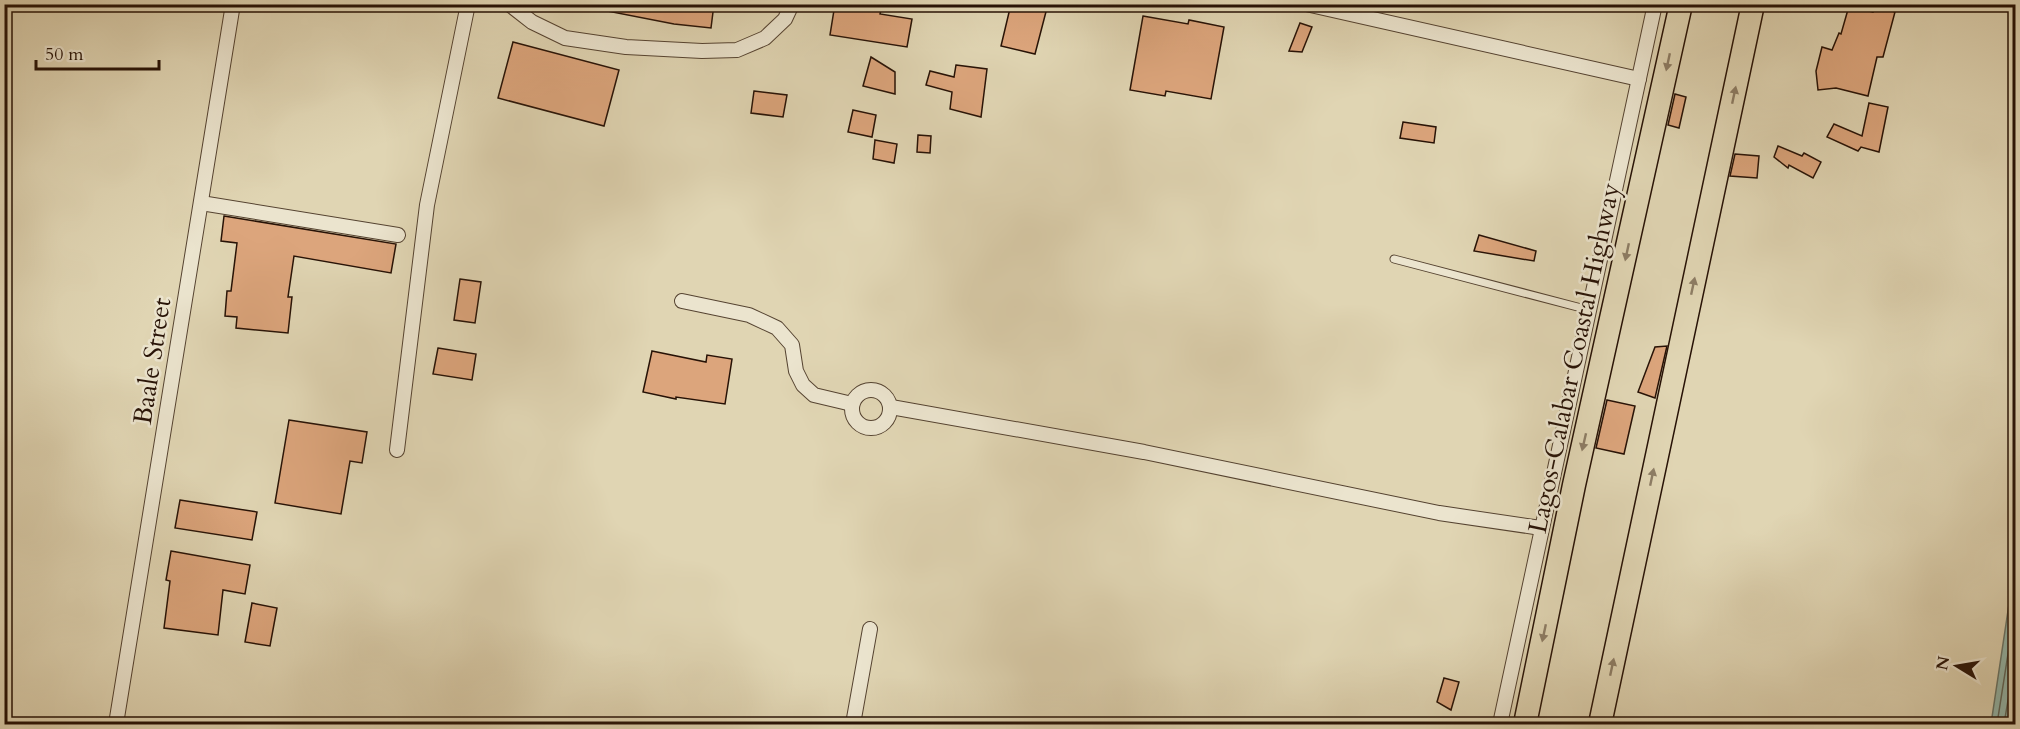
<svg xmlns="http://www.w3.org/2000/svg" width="2020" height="729" viewBox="0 0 2020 729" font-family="Cardo,serif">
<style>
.water{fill:#94b9ad;stroke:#68766a;stroke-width:1.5}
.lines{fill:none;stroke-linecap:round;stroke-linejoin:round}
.shore{stroke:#5e665a;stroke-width:1.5}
.building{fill:#dca57c;stroke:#271206;stroke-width:1.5}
.service-casing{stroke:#554331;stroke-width:9}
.minor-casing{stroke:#554331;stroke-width:16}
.trunk-casing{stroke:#271206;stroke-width:25}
.service{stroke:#ebe4ce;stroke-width:7}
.minor{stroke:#ebe4ce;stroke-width:14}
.trunk{stroke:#e0d5b3;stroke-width:22}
.oneway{fill:#8d7d65}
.labels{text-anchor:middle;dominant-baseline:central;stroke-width:5;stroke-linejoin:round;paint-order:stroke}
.street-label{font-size:26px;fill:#271206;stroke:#ebe4ce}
</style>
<rect width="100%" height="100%" fill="#e0d5b3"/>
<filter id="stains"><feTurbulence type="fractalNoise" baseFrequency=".00333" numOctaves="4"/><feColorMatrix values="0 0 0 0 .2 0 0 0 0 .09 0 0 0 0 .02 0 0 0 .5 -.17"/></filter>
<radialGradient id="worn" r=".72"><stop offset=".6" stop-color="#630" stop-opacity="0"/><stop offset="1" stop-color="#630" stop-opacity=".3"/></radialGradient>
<!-- water -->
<polygon class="water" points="2015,564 2015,724 1991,724"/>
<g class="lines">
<!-- shore -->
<g class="shore">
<polyline points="1997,724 2016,603"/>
<polyline points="2004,724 2016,653"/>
</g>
</g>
<!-- building -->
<g class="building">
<polygon points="608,4 714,4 711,28 674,24 607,11"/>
<polygon points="835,4 847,4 881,10 880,14 912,19 907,47 830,35"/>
<polygon points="1011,4 1048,4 1035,54 1001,46"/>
<polygon points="1875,5 1895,12 1883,57 1877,57 1868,96 1836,88 1818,90 1816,71 1822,47 1832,50 1839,33 1841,34 1849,6 1873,12"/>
<polygon points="1143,16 1188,24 1189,20 1224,27 1211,99 1166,91 1165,96 1130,90"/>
<polygon points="1300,23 1312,27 1302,52 1289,51"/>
<polygon points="513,42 619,70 604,126 498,98"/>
<polygon points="871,57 895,72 895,94 863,86"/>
<polygon points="956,65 987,69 981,117 950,109 952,92 926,85 930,71 954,77"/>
<polygon points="754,91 787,95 783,117 751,113"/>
<polygon points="1675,94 1686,97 1679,128 1668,125"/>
<polygon points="1869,103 1888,107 1879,152 1861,147 1858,151 1827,137 1834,124 1862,136"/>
<polygon points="853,110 876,115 872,137 848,132"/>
<polygon points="1403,122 1436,127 1434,143 1400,138"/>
<polygon points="918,135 931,136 930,153 917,152"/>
<polygon points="875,140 897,144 894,163 873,159"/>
<polygon points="1778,146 1802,156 1804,153 1821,162 1813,178 1789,165 1788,168 1774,157"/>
<polygon points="1735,154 1759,156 1757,178 1730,176"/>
<polygon points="224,216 396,244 391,273 294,256 288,297 292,297 288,333 236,328 237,317 225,316 227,291 231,291 237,243 221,241"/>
<polygon points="1479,235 1536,251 1534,261 1474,251"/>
<polygon points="460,279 481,282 475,323 454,320"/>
<polygon points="1667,346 1655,398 1638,392 1655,347"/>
<polygon points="438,348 476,354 472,380 433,374"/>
<polygon points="652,351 706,362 707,355 732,359 725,404 676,397 676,399 643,392"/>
<polygon points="1607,400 1635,406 1624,454 1596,448"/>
<polygon points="289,420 367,432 362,463 350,461 341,514 275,503"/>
<polygon points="180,500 257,512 252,540 175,528"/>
<polygon points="171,551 250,565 245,594 223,590 218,635 164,628 170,581 166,580"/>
<polygon points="252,603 277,608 270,646 245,642"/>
<polygon points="1444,678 1459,682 1451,710 1437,702"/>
</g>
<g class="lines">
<defs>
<polyline id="service" points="1394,259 1589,310"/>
<g id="minor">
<polyline points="509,4 532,22 565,38 626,47 702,51 737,50 765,38 785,19 792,4"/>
<polyline points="1306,4 1639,79"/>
<polyline points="201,203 398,235"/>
<polyline points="682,301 749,315 777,328 792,345 796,371 803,385 814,395 852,404"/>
<circle cx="871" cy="409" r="19"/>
<polyline points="891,407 1144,452 1439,513 1541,528"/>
<polyline points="397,450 427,205 468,4"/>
<polyline points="116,724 233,4"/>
<polyline points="853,724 870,629"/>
<polyline points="1500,724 1655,4"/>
</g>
<g id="trunk">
<polyline points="1525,724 1574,485 1681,4"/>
<polyline points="1600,724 1753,4"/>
</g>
</defs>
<!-- service casing -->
<use href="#service" class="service-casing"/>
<!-- minor casing -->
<use href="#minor" class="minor-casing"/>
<!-- trunk casing -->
<use href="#trunk" class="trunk-casing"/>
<!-- service -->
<use href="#service" class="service"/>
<!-- minor -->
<use href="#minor" class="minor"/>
<!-- trunk -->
<use href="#trunk" class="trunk"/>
</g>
<!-- one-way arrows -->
<defs><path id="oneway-solid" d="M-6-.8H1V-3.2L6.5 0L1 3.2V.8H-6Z" transform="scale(1.5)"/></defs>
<g class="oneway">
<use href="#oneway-solid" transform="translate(1668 62) rotate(102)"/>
<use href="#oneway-solid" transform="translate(1734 95) rotate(-78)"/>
<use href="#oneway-solid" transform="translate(1627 252) rotate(102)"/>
<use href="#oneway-solid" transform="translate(1693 286) rotate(-78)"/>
<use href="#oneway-solid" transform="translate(1584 442) rotate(103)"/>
<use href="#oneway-solid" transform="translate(1652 477) rotate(-78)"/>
<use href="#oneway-solid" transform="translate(1544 633) rotate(102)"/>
<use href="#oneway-solid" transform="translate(1612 667) rotate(-78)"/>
</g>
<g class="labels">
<!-- street labels -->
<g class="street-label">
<text transform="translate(1574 358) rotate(-78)">Lagos-Calabar Coastal Highway</text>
<text transform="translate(152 361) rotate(-81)">Baale Street</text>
</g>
</g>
<!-- margin -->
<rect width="2020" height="729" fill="none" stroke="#e0d5b3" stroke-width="24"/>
<rect x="6" y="6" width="2008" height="717" fill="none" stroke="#271206" stroke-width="3"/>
<rect x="12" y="12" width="1996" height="705" fill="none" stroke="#271206" stroke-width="1.5"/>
<!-- north arrow -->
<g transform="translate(1957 666) rotate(281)" stroke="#ebe4ce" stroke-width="4.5" paint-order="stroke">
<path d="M0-4.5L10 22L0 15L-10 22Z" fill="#271206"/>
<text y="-9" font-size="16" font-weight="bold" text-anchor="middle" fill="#271206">N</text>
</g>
<!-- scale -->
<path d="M36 60v9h123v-9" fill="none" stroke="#271206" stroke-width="3"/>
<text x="45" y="60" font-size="18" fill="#271206" stroke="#ebe4ce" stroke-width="4.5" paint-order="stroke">50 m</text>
<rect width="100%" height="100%" filter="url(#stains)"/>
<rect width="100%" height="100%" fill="url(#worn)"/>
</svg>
